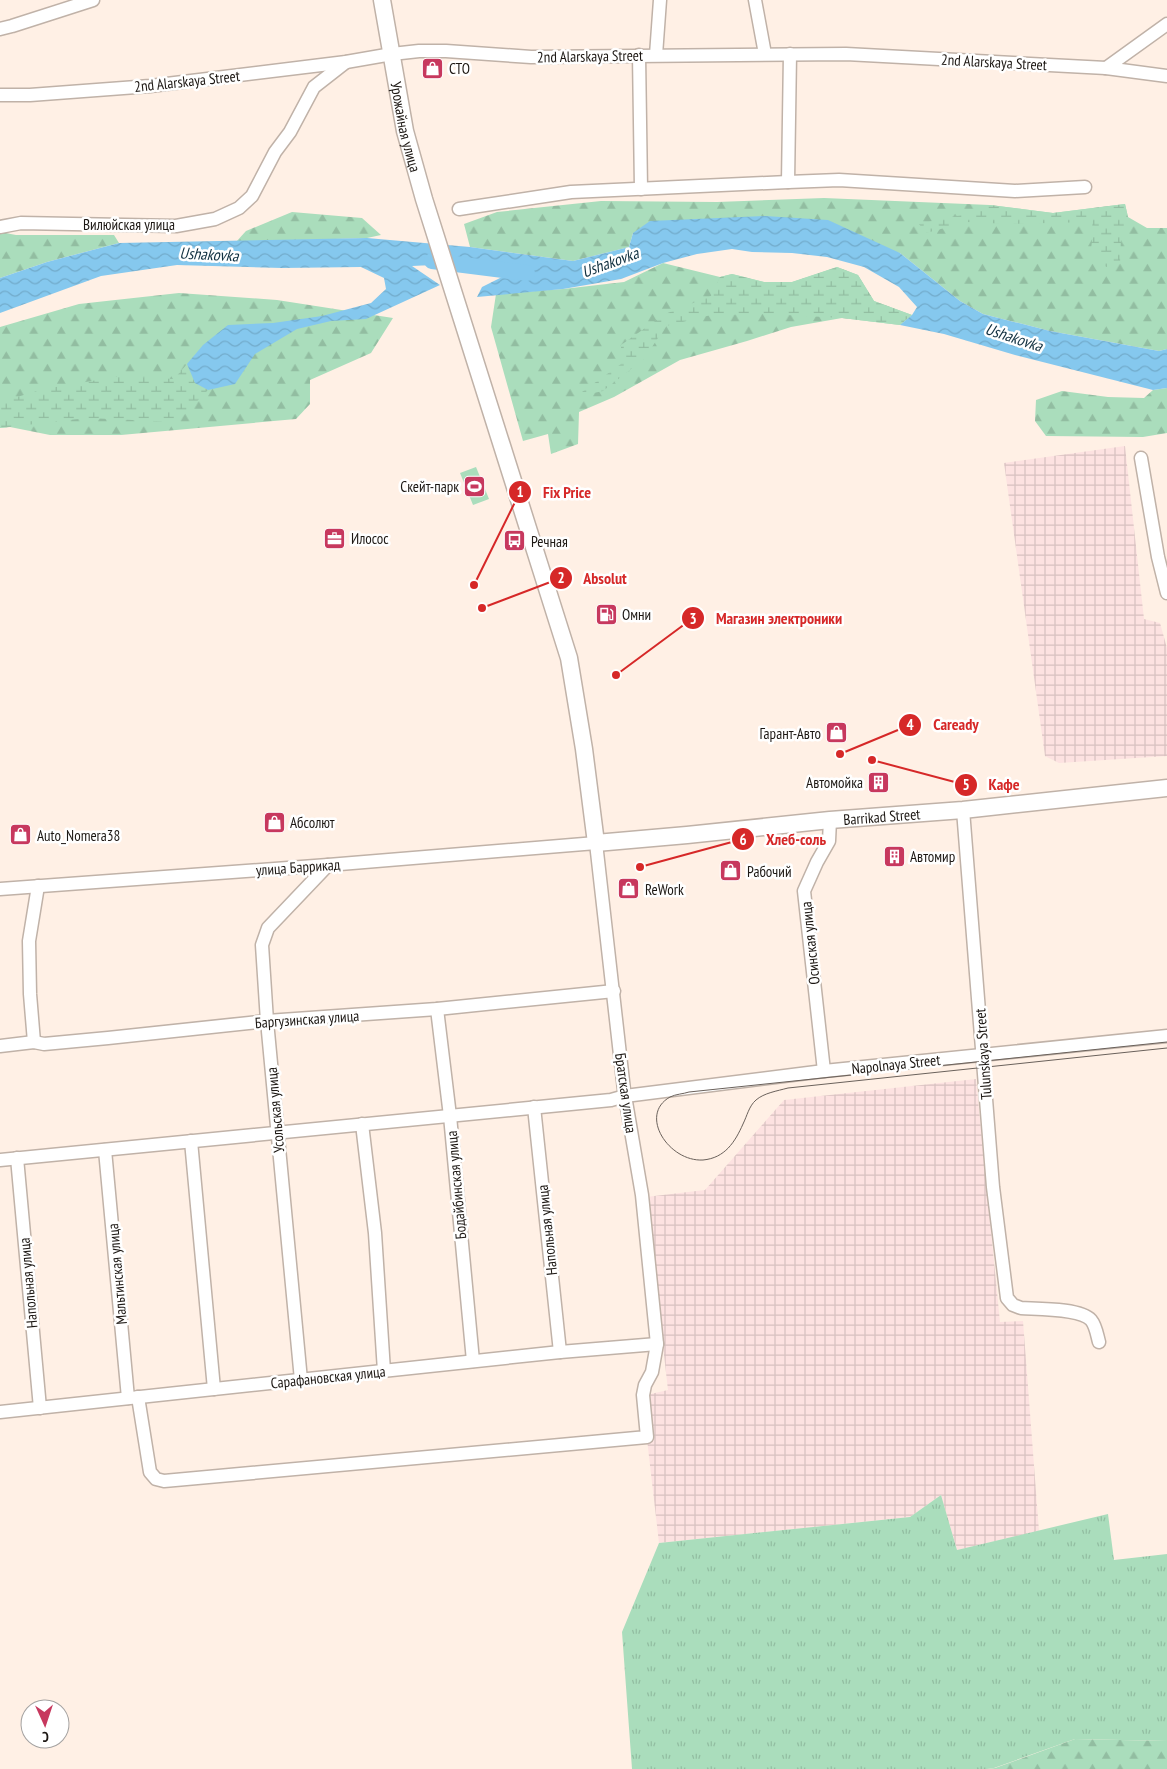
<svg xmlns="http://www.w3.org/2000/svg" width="1167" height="1769" viewBox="0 0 1167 1769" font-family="'PT Sans Narrow',sans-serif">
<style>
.industrial{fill:url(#industrial-grid)}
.grass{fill:url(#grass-tufts)}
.forest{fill:url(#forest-firs)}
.wetland{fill:url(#wetland-marsh)}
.pitch{fill:#aaddbc}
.water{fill:url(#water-waves)}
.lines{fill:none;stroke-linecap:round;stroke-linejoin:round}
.river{stroke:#85c8ee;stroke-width:16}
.minor-casing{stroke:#c0b2a8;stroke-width:15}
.major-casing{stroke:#c0b2a8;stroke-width:19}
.minor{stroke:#fff;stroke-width:12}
.major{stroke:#fff;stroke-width:16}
.tram{stroke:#6a615b;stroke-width:1}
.labels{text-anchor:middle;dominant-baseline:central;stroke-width:5;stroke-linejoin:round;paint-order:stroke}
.street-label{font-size:15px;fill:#1c1713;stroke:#fff}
.poi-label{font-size:15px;fill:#1c1713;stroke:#fff;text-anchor:start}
.water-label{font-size:16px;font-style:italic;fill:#113040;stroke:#fff}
.leader{fill:none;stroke:#d62828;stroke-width:2}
.callout-dot{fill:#d62828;stroke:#fff;stroke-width:2}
.mark-label{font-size:15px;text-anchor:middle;font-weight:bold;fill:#fff}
.callout-label{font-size:16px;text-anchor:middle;font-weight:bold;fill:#d62828;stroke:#fff;stroke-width:5;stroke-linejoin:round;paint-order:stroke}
</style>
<defs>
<pattern id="industrial-grid" width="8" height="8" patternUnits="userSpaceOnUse" patternTransform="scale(1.25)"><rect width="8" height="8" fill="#fde2e1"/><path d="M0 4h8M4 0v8" fill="none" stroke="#d8c1c0"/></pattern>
<pattern id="grass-tufts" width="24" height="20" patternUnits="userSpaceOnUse" patternTransform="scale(1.25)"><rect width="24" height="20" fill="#aaddbc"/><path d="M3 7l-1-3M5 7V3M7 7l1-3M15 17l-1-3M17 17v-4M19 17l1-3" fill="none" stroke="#92bda1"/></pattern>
<pattern id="forest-firs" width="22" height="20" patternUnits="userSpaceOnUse" patternTransform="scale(1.25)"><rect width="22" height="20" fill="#aaddbc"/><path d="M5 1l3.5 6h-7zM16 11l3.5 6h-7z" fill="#92bda1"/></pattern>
<pattern id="wetland-marsh" width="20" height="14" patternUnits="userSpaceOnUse" patternTransform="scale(1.25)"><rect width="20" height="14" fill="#aaddbc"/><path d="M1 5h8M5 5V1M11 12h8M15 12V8" fill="none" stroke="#92bda1"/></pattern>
<pattern id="water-waves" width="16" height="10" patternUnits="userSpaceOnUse" patternTransform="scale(1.25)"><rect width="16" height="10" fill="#85c8ee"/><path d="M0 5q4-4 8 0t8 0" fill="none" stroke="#72abcb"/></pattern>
</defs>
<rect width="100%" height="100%" fill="#fff0e5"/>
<!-- industrial -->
<g class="industrial">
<polygon points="1125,446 1144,619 1160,623 1167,648 1167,756 1059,763 1045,756 1004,463"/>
<polygon points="976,1079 1000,1322 1023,1321 1039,1531 957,1550 941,1495 910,1517 659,1543 642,1396 668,1390 646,1197 705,1190 784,1100"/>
</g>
<!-- grass -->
<polygon class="grass" points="941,1495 957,1550 1108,1514 1114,1560 1167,1554 1167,1741 1075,1739 994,1768 987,1769 632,1769 622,1632 659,1543 910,1517"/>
<!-- forest -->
<g class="forest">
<polygon points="824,198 990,205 1053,213 1125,204 1128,217 1147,228 1167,228 1167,349 1159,351 1050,331 983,314 960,301 900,253 633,233 629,247 573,261 470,247 464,224 497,212 601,201 717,202"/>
<polygon points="292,212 362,218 381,235 367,238 236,242 246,231"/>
<polygon points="0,232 16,235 114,235 119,243 47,262 0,278"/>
<polygon points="663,263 720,277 732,274 764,282 792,282 837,267 858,275 874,301 912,315 900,325 842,318 791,327 747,341 680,360 614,397 579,412 578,444 551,454 548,434 523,441 491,327 496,294 563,289 624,282"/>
<polygon points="179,293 277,300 393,318 371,353 310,380 310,404 296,419 121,435 50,435 10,427 0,428 0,327 79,304"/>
<polygon points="1167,388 1167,433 1143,437 1046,436 1035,421 1036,400 1062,391 1108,397 1144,398 1153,390"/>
<polygon points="1075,1739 1167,1741 1167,1769 987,1769 995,1768"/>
</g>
<!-- wetland -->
<g class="wetland">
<polygon points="1125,204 1128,217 1121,239 1120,263 1106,267 1091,249 1093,233 1092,222 1009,224 967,222 926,233 919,224 961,215 990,205 1053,213"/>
<polygon points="837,267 858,275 874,301 912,315 900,325 842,318 769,314 711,315 666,326 644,359 603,391 575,397 621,364 621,345 665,314 711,296 720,277 732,274 764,282 792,282"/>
<polygon points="187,364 195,383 208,390 177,422 87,418 0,428 0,402 44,389 121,376 174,379"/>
</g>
<!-- pitch -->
<polygon class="pitch" points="476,467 489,499 473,505 460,473"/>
<!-- water -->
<polygon class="water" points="765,216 828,220 900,253 960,301 983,314 1050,331 1159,351 1167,349 1167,388 1153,390 1015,355 944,334 900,325 912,315 917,307 899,287 864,267 827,257 792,253 752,252 732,249 697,254 663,263 621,279 563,289 477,297 482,287 504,276 509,264 454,260 432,265 412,266 440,285 366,319 331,321 297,329 255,354 235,384 208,390 195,383 187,364 203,345 228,325 273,323 322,316 371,303 386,289 384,278 361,267 282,268 177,265 101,276 0,313 0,278 47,262 119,243 367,238 470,247 573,261 629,247 633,233 650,221"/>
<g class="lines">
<!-- river -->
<polyline class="river" points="432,261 527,273"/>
<defs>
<g id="minor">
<polyline points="755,0 765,54"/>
<polyline points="0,29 12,26 93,0"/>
<polyline points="639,55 641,189"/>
<polyline points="656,55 660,0"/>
<polyline points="1106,68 1167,24"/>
<polyline points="0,95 30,95 150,86 346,62 392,54 419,51 446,51 531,57 846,54 1106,68 1167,76"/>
<polyline points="788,182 790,54"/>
<polyline points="459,209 571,192 788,182 839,180 1015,191 1085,187"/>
<polyline points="0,227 21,223 176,226 215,219 239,208 252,196 275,152 290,132 314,87 346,62"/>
<polyline points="1141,458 1158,557 1167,593"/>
<path d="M 963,810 L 993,1187 L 1007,1298 L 1013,1305 L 1021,1308 C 1037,1309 1080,1308 1091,1320 C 1096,1326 1097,1335 1099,1342"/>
<polyline points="0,889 328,865 596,843 624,1090 642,1195 657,1344 652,1372 645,1385 643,1395 647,1437 164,1481 156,1479 150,1472 138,1397"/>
<polyline points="437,1009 450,1116 473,1361"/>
<polyline points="34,1042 30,994 29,941 38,886"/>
<polyline points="0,1046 34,1042 44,1044 108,1038 267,1021 437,1009 614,991"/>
<polyline points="824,1071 804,891 817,862 829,841 830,820"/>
<polyline points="534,1107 560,1352"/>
<polyline points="362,1124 375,1233 384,1371"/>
<polyline points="191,1141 214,1389"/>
<polyline points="105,1150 128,1398"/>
<polyline points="17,1158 40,1408"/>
<polyline points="0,1160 611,1100 625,1096 824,1071 1167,1036"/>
<polyline points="301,1380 267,1021 262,945 268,928 328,865"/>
<polyline points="0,1412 560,1352 657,1344"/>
</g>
<g id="major">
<path id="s1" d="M 382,0 L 405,131 L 424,199 L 569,658 L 584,749 L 596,843 L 687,835 L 830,820 L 963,810 L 1167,788"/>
</g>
</defs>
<!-- minor casing -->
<use href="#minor" class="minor-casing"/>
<!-- major casing -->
<use href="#major" class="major-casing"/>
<!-- minor -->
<use href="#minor" class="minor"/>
<!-- major -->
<use href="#major" class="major"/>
<!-- tram -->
<path class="tram" d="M 1167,1042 L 689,1092 C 683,1094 676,1094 670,1097 C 638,1115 669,1162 703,1160 C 725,1158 735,1142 743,1124 C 747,1116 749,1106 756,1100 C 764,1093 777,1091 788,1088 L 1167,1048"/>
</g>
<!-- icons -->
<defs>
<symbol id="shop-square" viewBox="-11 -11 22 22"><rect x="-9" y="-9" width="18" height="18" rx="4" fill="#c7385e" stroke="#fff"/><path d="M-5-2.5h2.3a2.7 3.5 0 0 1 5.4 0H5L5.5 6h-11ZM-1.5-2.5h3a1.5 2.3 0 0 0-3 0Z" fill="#fff"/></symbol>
<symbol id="stadium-square" viewBox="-11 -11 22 22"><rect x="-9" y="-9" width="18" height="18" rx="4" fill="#c7385e" stroke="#fff"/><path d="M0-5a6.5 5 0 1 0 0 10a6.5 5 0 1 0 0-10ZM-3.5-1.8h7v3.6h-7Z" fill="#fff"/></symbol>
<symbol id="office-square" viewBox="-11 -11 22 22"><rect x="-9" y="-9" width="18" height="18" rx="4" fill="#c7385e" stroke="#fff"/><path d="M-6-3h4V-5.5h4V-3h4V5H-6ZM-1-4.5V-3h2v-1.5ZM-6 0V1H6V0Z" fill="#fff"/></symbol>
<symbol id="bus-square" viewBox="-11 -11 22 22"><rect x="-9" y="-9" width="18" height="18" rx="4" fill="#c7385e" stroke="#fff"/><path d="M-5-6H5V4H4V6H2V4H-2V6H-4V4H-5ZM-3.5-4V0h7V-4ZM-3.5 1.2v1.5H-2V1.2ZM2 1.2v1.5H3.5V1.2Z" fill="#fff"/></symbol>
<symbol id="fuel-square" viewBox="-11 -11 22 22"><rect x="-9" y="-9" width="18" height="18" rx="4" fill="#c7385e" stroke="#fff"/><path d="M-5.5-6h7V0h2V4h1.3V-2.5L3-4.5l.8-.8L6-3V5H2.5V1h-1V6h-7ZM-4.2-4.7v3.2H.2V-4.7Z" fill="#fff"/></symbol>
<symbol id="building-square" viewBox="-11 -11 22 22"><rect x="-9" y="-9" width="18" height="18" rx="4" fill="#c7385e" stroke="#fff"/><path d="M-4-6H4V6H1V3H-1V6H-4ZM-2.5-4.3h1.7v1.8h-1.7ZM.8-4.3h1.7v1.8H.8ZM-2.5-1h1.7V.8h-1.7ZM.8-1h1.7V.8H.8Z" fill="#fff"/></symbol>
</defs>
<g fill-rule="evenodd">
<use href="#shop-square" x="420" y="56" width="25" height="25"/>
<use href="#stadium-square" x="462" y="474" width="25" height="25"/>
<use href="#office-square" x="322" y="526" width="25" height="25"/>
<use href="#bus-square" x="502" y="528" width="25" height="25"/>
<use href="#fuel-square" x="594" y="602" width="25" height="25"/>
<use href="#shop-square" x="824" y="720" width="25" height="25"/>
<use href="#building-square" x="866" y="770" width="25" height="25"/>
<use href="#shop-square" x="262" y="810" width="25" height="25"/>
<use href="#shop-square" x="8" y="822" width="25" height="25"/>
<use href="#building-square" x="882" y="844" width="25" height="25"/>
<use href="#shop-square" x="718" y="858" width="25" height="25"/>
<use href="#shop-square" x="616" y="876" width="25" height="25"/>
</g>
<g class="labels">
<!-- street labels -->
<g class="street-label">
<text transform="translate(590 56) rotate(-1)">2nd Alarskaya Street</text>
<text transform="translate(994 62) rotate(3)">2nd Alarskaya Street</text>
<text transform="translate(187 81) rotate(-6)">2nd Alarskaya Street</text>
<text stroke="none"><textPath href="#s1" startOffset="129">Урожайная улица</textPath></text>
<text x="129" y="224">Вилюйская улица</text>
<text stroke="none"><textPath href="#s1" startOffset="1159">Barrikad Street</textPath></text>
<text transform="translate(298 867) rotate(-4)">улица Баррикад</text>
<text transform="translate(810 943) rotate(-96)">Осинская улица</text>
<text transform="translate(307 1019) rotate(-4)">Баргузинская улица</text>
<text transform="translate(983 1054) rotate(-94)">Tulunskaya Street</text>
<text transform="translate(896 1064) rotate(-6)">Napolnaya Street</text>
<text transform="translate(626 1093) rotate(82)">Братская улица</text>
<text transform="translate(275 1110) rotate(-95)">Усольская улица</text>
<text transform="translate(456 1185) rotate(-95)">Бодайбинская улица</text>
<text transform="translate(547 1230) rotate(-96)">Напольная улица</text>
<text transform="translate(117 1274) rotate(-95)">Мальтинская улица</text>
<text transform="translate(28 1283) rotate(-95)">Напольная улица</text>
<text transform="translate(328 1377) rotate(-6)">Сарафановская улица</text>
</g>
<!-- poi labels -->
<g class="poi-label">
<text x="449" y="68">СТО</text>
<text x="459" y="486" text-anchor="end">Скейт-парк</text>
<text x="351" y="538">Илосос</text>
<text x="531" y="541">Речная</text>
<text x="622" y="614">Омни</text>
<text x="821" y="733" text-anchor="end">Гарант-Авто</text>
<text x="863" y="782" text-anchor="end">Автомойка</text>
<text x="290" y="822">Абсолют</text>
<text x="37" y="835">Auto_Nomera38</text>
<text x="910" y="856">Автомир</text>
<text x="747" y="871">Рабочий</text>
<text x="645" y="889">ReWork</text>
</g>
<!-- water labels -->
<g class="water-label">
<text transform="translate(209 254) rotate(3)">Ushakovka</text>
<text transform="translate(610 262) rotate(-20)">Ushakovka</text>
<text transform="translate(1014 337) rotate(18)">Ushakovka</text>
</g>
</g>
<!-- callouts -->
<path class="leader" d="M474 585L520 492M482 608L561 578M616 675L693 618M840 754L910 725M872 760L966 785M640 867L743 839"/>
<g class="callout-dot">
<circle cx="474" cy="585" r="5"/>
<circle cx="482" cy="608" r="5"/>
<circle cx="616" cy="675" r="5"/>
<circle cx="840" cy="754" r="5"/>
<circle cx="872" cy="760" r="5"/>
<circle cx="640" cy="867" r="5"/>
<circle cx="520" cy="492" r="12"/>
<circle cx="561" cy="578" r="12"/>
<circle cx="693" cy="618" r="12"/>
<circle cx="910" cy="725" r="12"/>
<circle cx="966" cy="785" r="12"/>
<circle cx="743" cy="839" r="12"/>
</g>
<g class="mark-label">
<text x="520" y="497">1</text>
<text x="561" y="583">2</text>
<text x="693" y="624">3</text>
<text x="910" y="730">4</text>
<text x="966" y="790">5</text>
<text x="743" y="845">6</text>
</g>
<g class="callout-label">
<text x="567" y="498">Fix Price</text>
<text x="605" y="584">Absolut</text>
<text x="779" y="624">Магазин электроники</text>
<text x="956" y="730">Caready</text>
<text x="1004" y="790">Кафе</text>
<text x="796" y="845">Хлеб-соль</text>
</g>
<!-- north arrow -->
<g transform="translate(45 1724) rotate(177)"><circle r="24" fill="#ffffff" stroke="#a4a2a1"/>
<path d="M0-4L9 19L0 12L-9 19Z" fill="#c7385e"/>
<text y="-8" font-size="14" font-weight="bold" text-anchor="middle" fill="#1c1713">С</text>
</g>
</svg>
